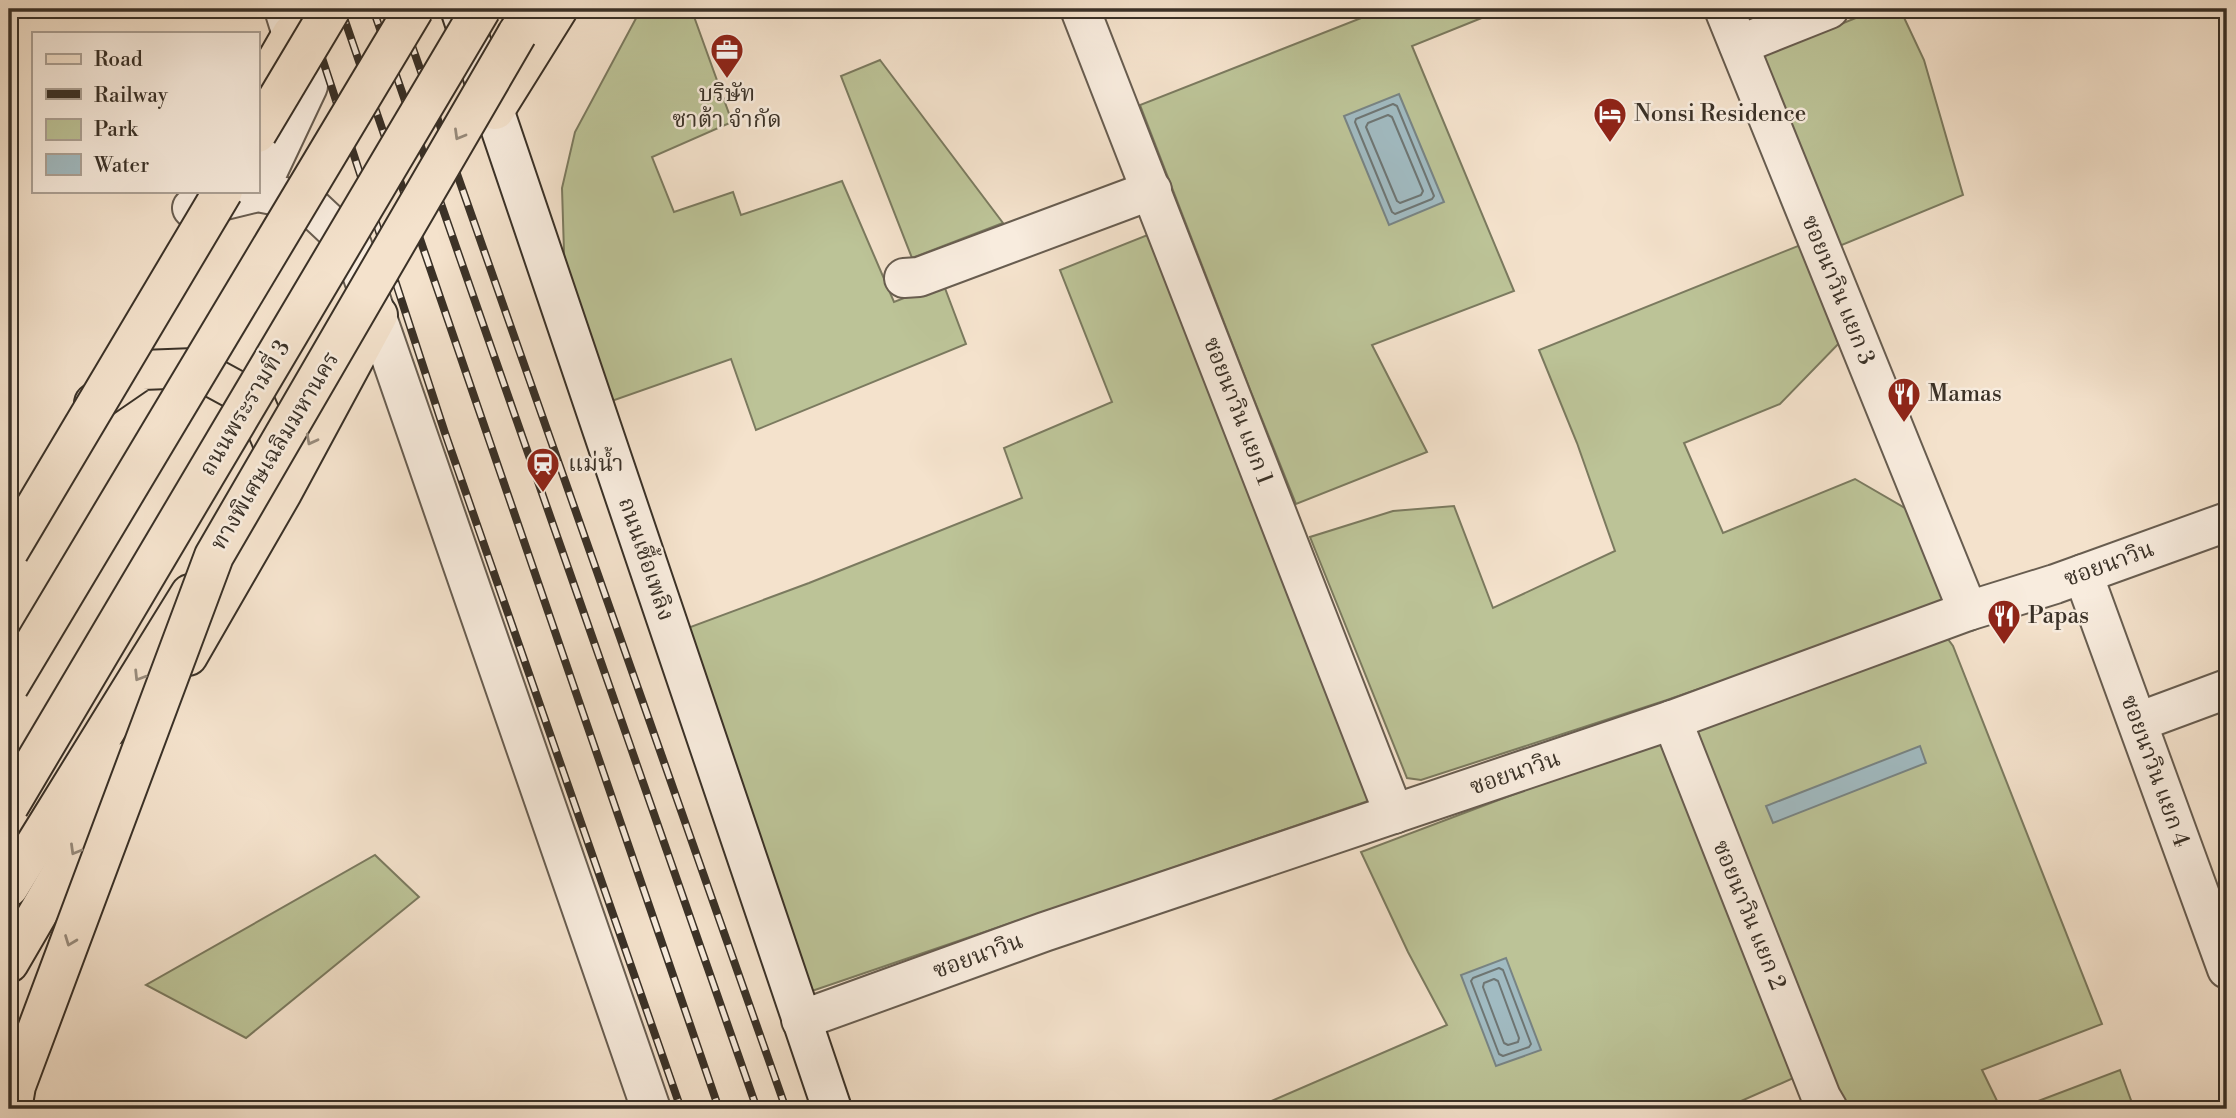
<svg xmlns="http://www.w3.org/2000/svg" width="2236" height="1118" viewBox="0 0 2236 1118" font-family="'Libre Bodoni','Noto Serif Thai',serif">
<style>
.green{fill:#bcc397;stroke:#7b7a5f;stroke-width:2}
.water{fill:#a1bbc2;stroke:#788484;stroke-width:2}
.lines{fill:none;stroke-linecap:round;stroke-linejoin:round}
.shore{stroke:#6e7674;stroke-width:2}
.street-casing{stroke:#685d50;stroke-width:42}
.secondary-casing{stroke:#3a3127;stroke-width:42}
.primary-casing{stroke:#3a3127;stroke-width:42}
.highway-casing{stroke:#3a3127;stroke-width:42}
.street{stroke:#f8ecde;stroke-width:38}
.secondary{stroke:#f8ecde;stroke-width:38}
.primary{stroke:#f4e2cc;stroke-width:38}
.highway{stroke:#f4e2cc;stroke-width:38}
.rail-casing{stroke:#3a3127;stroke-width:8}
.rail{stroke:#f8ecde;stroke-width:5;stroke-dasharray:16;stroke-linecap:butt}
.primary-bridge-casing{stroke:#3a3127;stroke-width:42;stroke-linecap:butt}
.highway-bridge-casing{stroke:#3a3127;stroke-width:42;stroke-linecap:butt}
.primary-bridge{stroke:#f4e2cc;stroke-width:38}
.highway-bridge{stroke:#f4e2cc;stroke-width:38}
.oneway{stroke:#978a7a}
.labels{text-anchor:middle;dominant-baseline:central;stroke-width:5;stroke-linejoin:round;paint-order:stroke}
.poi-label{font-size:23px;fill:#3a3127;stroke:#f8ecde;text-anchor:start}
.street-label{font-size:23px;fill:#3a3127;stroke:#f8ecde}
</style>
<rect width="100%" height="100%" fill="#f4e2cc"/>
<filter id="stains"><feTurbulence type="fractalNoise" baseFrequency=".00286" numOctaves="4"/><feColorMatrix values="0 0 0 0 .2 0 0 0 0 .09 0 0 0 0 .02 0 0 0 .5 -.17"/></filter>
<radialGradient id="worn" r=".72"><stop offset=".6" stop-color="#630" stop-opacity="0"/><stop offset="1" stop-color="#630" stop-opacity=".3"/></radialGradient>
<!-- green -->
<g class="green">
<polygon points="641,9 695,9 692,11 732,122 652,157 674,212 733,192 741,215 842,181 894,302 943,283 966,344 756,430 731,359 606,403 565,284 562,188 575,132"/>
<polygon points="1384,9 1504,9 1412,46 1514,291 1372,345 1427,452 1296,504 1251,392 1140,105"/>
<polygon points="1878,9 1900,9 1924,60 1963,195 1837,247 1759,57"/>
<polygon points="880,60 1003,223 912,258 841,76"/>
<polygon points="1150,234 1368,801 812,991 685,629 809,583 1022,498 1004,448 1112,402 1060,270"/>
<polygon points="1808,242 1846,336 1780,404 1684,443 1723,533 1855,479 1917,515 1945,585 1941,605 1667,700 1421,780 1407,778 1310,537 1393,511 1454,506 1493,608 1615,551 1577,443 1539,350"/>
<polygon points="1942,631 1953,646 2102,1024 1982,1070 2001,1109 1846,1109 1685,725"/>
<polygon points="1668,736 1798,1076 1723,1109 1253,1109 1447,1025 1408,952 1361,852"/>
<polygon points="375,855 419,897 246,1038 146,985"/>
<polygon points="2120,1070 2132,1103 2120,1109 2017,1109"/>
</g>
<!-- water -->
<g class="water">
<polygon points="1399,94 1444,202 1389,225 1344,116"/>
<polygon points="1920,746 1926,763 1773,823 1766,806"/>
<polygon points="1506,958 1541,1050 1496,1066 1461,975"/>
</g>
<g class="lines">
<!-- shore -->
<g class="shore">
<polygon points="1393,104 1397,106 1434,196 1432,199 1395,214 1392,212 1355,122 1356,119"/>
<polygon points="1388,115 1392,117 1423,191 1421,195 1400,203 1397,201 1366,127 1368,123"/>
<polygon points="1499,968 1503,970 1531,1044 1529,1047 1503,1056 1499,1054 1471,981 1473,978"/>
<polygon points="1494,979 1498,981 1519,1038 1518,1042 1508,1045 1504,1043 1483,987 1484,983"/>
</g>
<defs>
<g id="street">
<polyline points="1080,9 1394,814"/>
<polyline points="1724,9 1968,611"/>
<polyline points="1739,45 1829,9"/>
<polyline points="258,192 308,86 284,9"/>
<polyline points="192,208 258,192 305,201 352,245 651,1109"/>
<polyline points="904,278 919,277 1152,190"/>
<polyline points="2083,574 2227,969"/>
<polyline points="1672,720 1821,1097 1828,1109"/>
<polyline points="2138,722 2227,689"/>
<polyline points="801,1020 1044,932 1672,720 1968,611 2055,584 2227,522"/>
</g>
<polyline id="secondary" points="460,9 832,1109"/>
<g id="primary">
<polyline points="257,95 292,34"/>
<polyline points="495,110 558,9"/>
<polyline points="94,403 142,370 195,368 254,400 272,441 279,479"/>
<polyline points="188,656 282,493 378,315"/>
<polyline points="9,963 126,762"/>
</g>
<g id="highway">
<polyline points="517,34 533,9"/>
<polyline points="9,887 190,594"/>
</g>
</defs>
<!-- street casing -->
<use href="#street" class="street-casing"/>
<!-- secondary casing -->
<use href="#secondary" class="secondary-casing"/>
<!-- primary casing -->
<use href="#primary" class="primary-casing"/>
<!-- highway casing -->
<use href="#highway" class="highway-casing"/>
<!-- street -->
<use href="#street" class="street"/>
<!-- secondary -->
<use href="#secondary" class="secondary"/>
<!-- primary -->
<use href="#primary" class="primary"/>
<!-- highway -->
<use href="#highway" class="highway"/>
<defs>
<g id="rail">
<polyline points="306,9 445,433 681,1109"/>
<polyline points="341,9 719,1109"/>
<polyline points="373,9 757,1109"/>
<polyline points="399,9 786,1109"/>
</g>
</defs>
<!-- rail casing -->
<use href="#rail" class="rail-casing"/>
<!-- rail -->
<use href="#rail" class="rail"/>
<defs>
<g id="primary-bridge">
<polyline points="9,686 414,9"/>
<polyline points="9,806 481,9"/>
</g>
<g id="highway-bridge">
<polyline points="257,133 331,9"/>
<polyline points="9,551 223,191"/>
<polyline points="12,1109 16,1086 214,556 517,34"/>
</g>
</defs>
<!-- primary-bridge casing -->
<use href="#primary-bridge" class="primary-bridge-casing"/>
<!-- highway-bridge casing -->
<use href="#highway-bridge" class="highway-bridge-casing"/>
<!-- primary-bridge -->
<use href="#primary-bridge" class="primary-bridge"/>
<!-- highway-bridge -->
<use href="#highway-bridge" class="highway-bridge"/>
</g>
<!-- one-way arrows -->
<defs><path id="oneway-chevron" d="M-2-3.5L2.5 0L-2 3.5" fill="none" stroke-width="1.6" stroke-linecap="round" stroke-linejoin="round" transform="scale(1.75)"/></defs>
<g class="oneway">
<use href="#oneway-chevron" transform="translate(459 135) rotate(120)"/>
<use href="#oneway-chevron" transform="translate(311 440) rotate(118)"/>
<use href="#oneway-chevron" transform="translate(139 676) rotate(122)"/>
<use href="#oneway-chevron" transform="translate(75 850) rotate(120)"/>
<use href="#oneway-chevron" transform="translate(70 941) rotate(111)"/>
</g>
<!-- icons -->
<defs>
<symbol id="office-pin" viewBox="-11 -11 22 30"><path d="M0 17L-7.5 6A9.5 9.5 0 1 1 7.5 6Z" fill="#8f2418" stroke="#f8ecde"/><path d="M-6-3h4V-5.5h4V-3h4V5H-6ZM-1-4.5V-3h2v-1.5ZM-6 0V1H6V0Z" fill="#fff"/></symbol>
<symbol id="hotel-pin" viewBox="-11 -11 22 30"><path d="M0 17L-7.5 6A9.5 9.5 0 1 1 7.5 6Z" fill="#8f2418" stroke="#f8ecde"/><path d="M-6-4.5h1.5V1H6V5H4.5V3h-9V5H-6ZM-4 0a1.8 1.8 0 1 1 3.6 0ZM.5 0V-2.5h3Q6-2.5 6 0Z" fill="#fff"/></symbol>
<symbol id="restaurant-pin" viewBox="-11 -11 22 30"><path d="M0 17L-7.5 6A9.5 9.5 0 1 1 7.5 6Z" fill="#8f2418" stroke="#f8ecde"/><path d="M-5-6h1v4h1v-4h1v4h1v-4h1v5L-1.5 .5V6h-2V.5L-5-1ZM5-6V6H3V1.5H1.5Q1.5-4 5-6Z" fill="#fff"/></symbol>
<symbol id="station-pin" viewBox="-11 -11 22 30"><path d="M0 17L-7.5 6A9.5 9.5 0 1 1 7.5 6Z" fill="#8f2418" stroke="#f8ecde"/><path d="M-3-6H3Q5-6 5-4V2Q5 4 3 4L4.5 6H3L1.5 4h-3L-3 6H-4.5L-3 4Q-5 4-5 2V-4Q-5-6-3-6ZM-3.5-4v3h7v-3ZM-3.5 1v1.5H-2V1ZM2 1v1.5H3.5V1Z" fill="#fff"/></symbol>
</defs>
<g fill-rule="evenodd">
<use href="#office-pin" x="708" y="31" width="38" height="52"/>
<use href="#hotel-pin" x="1591" y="95" width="38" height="52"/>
<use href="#restaurant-pin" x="1885" y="375" width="38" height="52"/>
<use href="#station-pin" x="524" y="445" width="38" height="52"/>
<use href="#restaurant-pin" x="1985" y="597" width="38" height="52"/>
</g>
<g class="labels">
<!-- poi labels -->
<g class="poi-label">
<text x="727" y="94" text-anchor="middle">บริษัท<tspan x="727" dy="26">ซาต้า จำกัด</tspan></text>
<text x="1634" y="114">Nonsi Residence</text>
<text x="1928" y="394">Mamas</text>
<text x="568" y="464">แม่น้ำ</text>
<text x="2028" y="616">Papas</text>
</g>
<!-- street labels -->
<g class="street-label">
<text transform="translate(1838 290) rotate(68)">ซอยนาวิน แยก 3</text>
<text transform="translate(245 408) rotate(-59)">ถนนพระรามที่ 3</text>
<text transform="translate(1238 411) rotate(69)">ซอยนาวิน แยก 1</text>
<text transform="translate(275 451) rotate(-59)">ทางพิเศษเฉลิมมหานคร</text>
<text transform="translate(646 559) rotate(71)">ถนนเชื้อเพลิง</text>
<text transform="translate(2109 564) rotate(-20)">ซอยนาวิน</text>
<text transform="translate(2155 771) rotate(70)">ซอยนาวิน แยก 4</text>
<text transform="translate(1515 773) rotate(-19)">ซอยนาวิน</text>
<text transform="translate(1749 915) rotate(68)">ซอยนาวิน แยก 2</text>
<text transform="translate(978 956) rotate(-20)">ซอยนาวิน</text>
</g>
</g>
<!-- margin -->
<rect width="2236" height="1118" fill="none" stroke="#f4e2cc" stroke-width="35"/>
<rect x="10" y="10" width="2215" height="1097" fill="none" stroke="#3a3127" stroke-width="3.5"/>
<rect x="18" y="18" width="2201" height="1083" fill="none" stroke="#3a3127" stroke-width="2"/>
<!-- legend -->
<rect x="32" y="32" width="228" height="161" fill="#f8ecde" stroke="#aca195" stroke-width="2"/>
<rect x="46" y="54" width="35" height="10" fill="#f4e2cc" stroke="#aca195" stroke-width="2"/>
<text x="94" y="66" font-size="21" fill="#3a3127">Road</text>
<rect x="46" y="89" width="35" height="10" fill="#3a3127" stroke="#aca195" stroke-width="2"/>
<text x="94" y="102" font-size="21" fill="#3a3127">Railway</text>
<rect x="46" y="119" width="35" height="21" fill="#bcc397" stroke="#aca195" stroke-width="2"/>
<text x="94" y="136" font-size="21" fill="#3a3127">Park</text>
<rect x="46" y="154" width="35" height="21" fill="#a1bbc2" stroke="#aca195" stroke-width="2"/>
<text x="94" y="172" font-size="21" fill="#3a3127">Water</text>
<rect width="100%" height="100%" filter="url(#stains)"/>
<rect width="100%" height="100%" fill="url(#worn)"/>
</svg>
